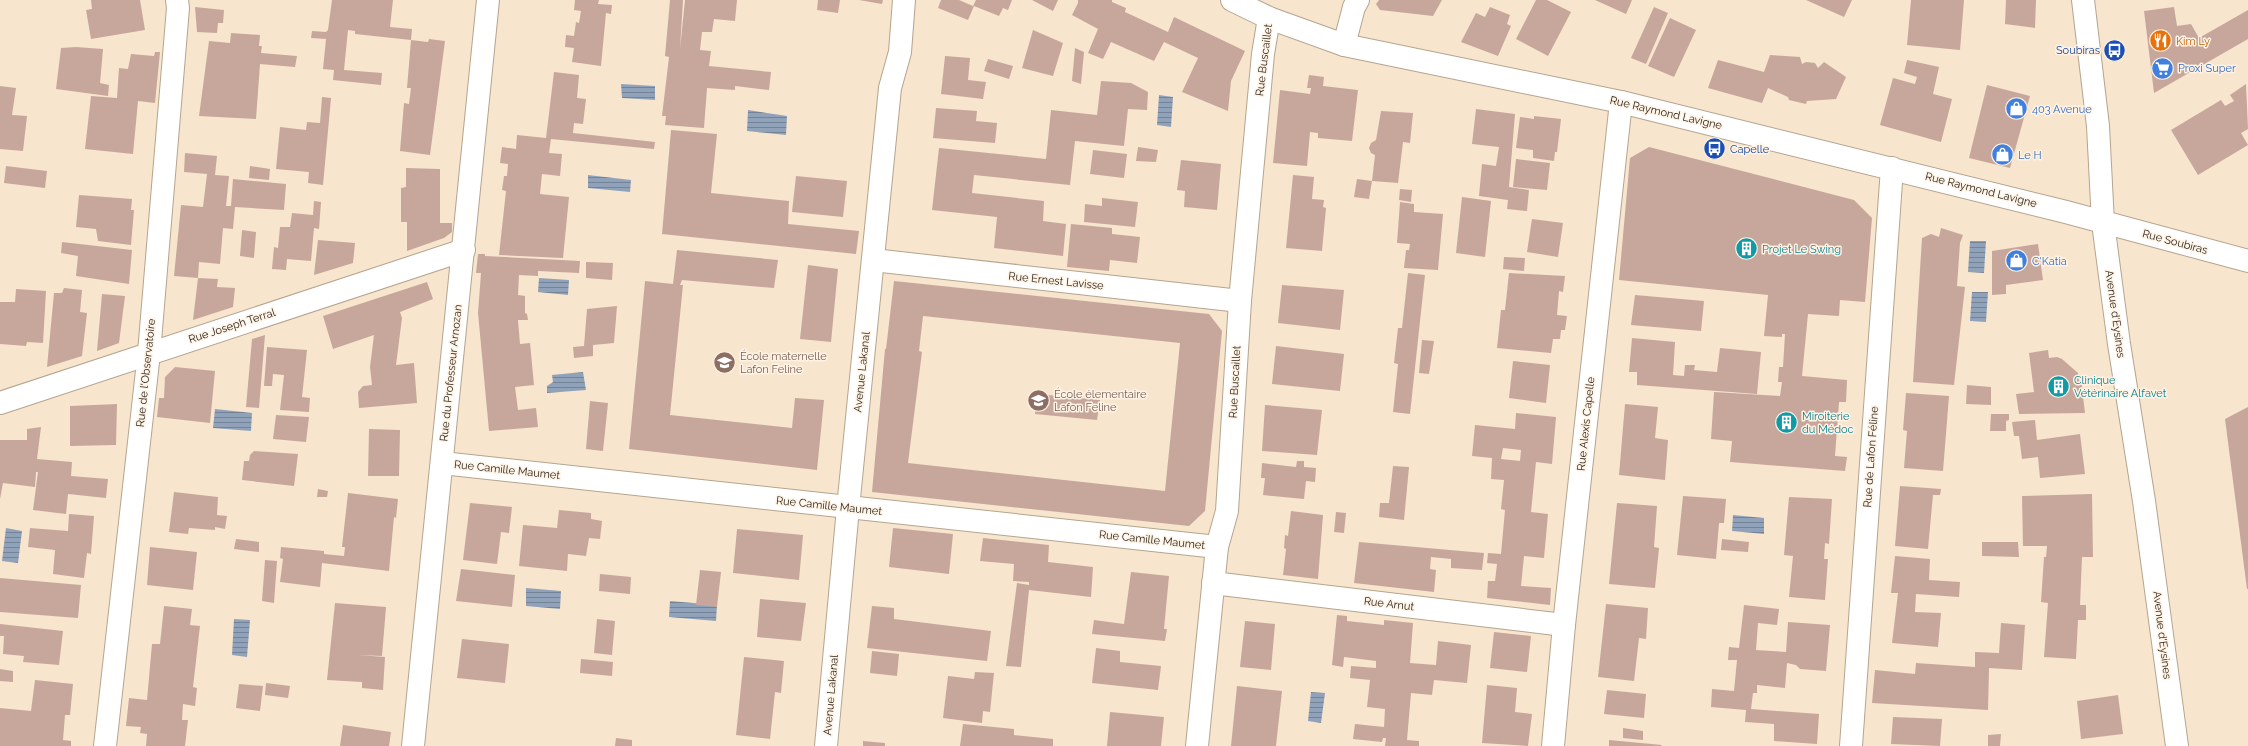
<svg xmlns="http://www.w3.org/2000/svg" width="2248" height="746" viewBox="0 0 2248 746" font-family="Raleway,sans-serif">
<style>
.water{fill:url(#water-rules)}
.building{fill:#c7a79c;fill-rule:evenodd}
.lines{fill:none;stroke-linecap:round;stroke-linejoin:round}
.minor-casing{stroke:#b6a48e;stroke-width:24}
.minor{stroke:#fff;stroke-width:22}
.labels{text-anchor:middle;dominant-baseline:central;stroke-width:3;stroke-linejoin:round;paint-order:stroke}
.food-label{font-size:11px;fill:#c56008;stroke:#fff3e5;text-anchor:start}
.transit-label{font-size:11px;fill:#164399;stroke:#fff3e5;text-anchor:end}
.street-label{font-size:11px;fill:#251e16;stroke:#fff3e5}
.shop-label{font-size:11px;fill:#366cbe;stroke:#fff3e5;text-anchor:start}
.culture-label{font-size:11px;fill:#0d838f;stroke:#fff3e5;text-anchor:start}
.education-label{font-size:11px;fill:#785e54;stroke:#fff3e5;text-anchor:start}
</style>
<defs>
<pattern id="water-rules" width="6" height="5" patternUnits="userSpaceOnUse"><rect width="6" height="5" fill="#90a2ba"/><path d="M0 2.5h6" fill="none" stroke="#758396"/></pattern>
</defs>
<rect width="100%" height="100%" fill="#f8e5ce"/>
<!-- water -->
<g class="water">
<polygon points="621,84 655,86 655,100 622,98"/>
<polygon points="1159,95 1173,97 1171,127 1157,125"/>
<polygon points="748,110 787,116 786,135 747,131"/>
<polygon points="588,175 631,180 630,192 588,188"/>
<polygon points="1970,241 1986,241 1984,273 1968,272"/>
<polygon points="539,278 569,280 568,295 538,292"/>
<polygon points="1972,292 1988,292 1986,322 1970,321"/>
<polygon points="583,372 586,390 547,393 547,386 553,382 552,375"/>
<polygon points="215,409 252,413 251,431 213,428"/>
<polygon points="1733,515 1764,518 1764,534 1732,531"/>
<polygon points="6,528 22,531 18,563 2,561"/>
<polygon points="526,588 561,591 560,609 526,606"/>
<polygon points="670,601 717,605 716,621 669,617"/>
<polygon points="234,619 250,620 247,657 232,655"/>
<polygon points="1311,692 1325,693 1321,723 1308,721"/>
</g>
<!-- building -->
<g class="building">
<polygon points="91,0 140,0 145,30 91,39 86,10 92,9"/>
<polygon points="332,0 393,0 390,27 412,29 411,40 355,34 355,31 348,30 344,70 382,73 381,85 333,80 334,70 323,69 326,39 311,38 312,31 326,32 328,30"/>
<polygon points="575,0 599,0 598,4 612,5 611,14 606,13 601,66 572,62 574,48 565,47 566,35 574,36 576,22 579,23 581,11 574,10"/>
<polygon points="670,0 683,0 680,49 685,0 737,0 735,21 714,19 712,32 702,32 700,50 711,51 709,66 771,72 769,90 735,86 735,90 707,88 704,128 665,125 666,116 662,116 669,57 665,56"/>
<polygon points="818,0 840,0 838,13 817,10"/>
<polygon points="859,0 883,0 882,4"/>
<polygon points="941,0 959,0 973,6 976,0 1012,0 1008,10 1003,8 999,16 974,6 968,20 938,8"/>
<polygon points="1032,0 1058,0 1053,11"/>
<polygon points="1078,0 1112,0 1112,2 1126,8 1125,12 1168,32 1174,17 1245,51 1231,81 1228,111 1182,92 1198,58 1164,42 1154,61 1111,42 1103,59 1088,53 1098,29 1072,15 1078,3"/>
<polygon points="1379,0 1442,0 1433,16 1380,10 1376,4"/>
<polygon points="1536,0 1547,0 1571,12 1548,56 1516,39"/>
<polygon points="1595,0 1632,0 1626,14"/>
<polygon points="1806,0 1852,0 1844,17"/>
<polygon points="1911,0 1964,0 1960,50 1907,45"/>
<polygon points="2006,0 2036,0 2035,28 2005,24"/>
<polygon points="195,7 224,10 223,23 218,23 217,33 197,32"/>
<polygon points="1490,7 1510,15 1507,24 1511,26 1498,56 1461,42 1476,13 1485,17"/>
<polygon points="1654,7 1668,13 1646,64 1631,58"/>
<polygon points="2174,7 2177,26 2191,24 2199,38 2248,10 2248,39 2154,93 2144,11"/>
<polygon points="1670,18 1696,30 1674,77 1648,66"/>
<polygon points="1033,30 1063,43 1053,76 1022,68"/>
<polygon points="231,33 260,35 259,46 262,46 261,53 297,56 295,67 260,64 256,119 199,116 209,41 230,43"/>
<polygon points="429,39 445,41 430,155 400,151 404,103 409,104 411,88 407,88 411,40 428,42"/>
<polygon points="76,47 103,49 100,83 109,85 108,96 56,89 61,48"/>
<polygon points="1075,48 1084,52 1081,84 1072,81"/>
<polygon points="155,52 160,52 155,103 138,101 133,154 85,149 91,96 117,98 119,68 128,69 131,54 154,56"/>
<polygon points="1770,55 1800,57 1802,64 1806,62 1815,63 1818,68 1824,62 1846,77 1836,99 1807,101 1806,104 1789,100 1788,97 1768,88 1762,103 1708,88 1718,60 1764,72"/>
<polygon points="945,56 970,58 968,80 986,82 983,99 941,94"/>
<polygon points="988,59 1013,66 1009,79 984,71"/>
<polygon points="1907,60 1939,67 1933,94 1952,99 1941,142 1880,125 1893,78 1915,84 1917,77 1904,73"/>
<polygon points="554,72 579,75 577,98 586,99 583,124 574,123 573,133 655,142 654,149 551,139 549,153 562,154 560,176 542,174 540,194 569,197 563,258 499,255 506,191 502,190 504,176 507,176 508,164 500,163 502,147 516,149 517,135 546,138"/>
<polygon points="1309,75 1324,77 1323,86 1358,90 1352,141 1318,138 1318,133 1310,132 1307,166 1273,163 1280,90 1310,94 1311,88 1307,88"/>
<polygon points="1101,81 1131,83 1148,92 1147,110 1128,109 1124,146 1075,141 1070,185 974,175 972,193 1044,201 1043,221 1066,224 1063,256 994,248 997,217 932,210 939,148 1046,159 1051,110 1097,115"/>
<polygon points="2246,84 2248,129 2241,133 2248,145 2198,175 2171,130 2221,100 2225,106 2234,101 2230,95"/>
<polygon points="1987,85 2030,96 2010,168 1969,158"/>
<polygon points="0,86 16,88 12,115 27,116 23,151 0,149"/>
<polygon points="322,97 331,98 323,185 308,183 309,172 276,169 280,127 306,130 307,122 320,123"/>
<polygon points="936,108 977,111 976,121 997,123 995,143 933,138"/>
<polygon points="1476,109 1515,114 1509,187 1529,190 1527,211 1507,209 1508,200 1479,196 1482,164 1496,166 1499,147 1472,144"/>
<polygon points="1381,111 1413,113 1410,143 1403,142 1398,183 1372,181 1375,155 1371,153 1369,148 1371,143 1376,140"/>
<polygon points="1534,116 1561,119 1557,152 1555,152 1554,161 1533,158 1533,150 1516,148 1520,117 1534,119"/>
<polygon points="671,130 717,134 711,193 789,201 788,224 859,231 856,254 662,234"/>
<polygon points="1138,147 1158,150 1156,162 1136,161"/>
<polygon points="1649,147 1854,200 1872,218 1865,302 1840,300 1839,316 1808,314 1802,376 1847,380 1846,402 1839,402 1835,456 1847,457 1845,471 1730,462 1732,441 1711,439 1714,392 1780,396 1782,382 1778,382 1779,367 1783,367 1785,334 1782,334 1782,337 1764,336 1768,295 1619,280 1630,158"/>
<polygon points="1093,150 1127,154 1124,178 1090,174"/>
<polygon points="185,153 217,156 215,175 229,176 226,206 231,206 233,179 286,184 284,210 235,207 233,229 223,228 220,264 199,262 198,278 174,276 181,205 203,207 207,174 184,172"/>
<polygon points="1516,159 1550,163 1547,190 1513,187"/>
<polygon points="1181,160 1221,164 1217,210 1184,207 1185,191 1177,190"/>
<polygon points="6,166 47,171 45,188 4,183"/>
<polygon points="250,166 270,169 269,180 249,178"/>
<polygon points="406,168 440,169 440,223 452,223 452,232 444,238 407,251 407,222 401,222 401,188 406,187"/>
<polygon points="1293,175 1314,177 1312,199 1324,200 1323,207 1326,208 1322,251 1286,248"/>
<polygon points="796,176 847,181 843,217 792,212"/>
<polygon points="1357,179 1372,181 1369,199 1354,197"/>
<polygon points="1400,189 1412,190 1411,202 1399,200"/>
<polygon points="79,195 132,199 131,210 134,210 131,245 98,241 96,229 76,227"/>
<polygon points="1462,197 1491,201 1485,257 1456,253"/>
<polygon points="1102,198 1138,202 1135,227 1084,222 1085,204 1102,206"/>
<polygon points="314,201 321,202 319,229 314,228 311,261 287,259 286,270 272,269 274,247 278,248 280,227 290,227 292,213 313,215"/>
<polygon points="1400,202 1414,204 1414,212 1443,214 1438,270 1404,268 1406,250 1409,250 1410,244 1397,243"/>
<polygon points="1532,219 1563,223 1558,257 1527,252"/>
<polygon points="1071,224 1112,228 1112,234 1140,237 1137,263 1110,260 1109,271 1067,267"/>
<polygon points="1941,228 1963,235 1960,243 1957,286 1965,287 1954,385 1913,382 1922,238 1931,234 1939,237"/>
<polygon points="242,230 256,232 254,258 240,256"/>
<polygon points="318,240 355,243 353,263 314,275"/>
<polygon points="62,242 132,250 129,284 76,276 78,256 61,253"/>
<polygon points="2038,244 2043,280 2006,285 2006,294 1992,295 1992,251"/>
<polygon points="677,250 778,260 774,288 682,280 680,285 683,285 670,415 792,428 795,398 824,400 817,470 629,449 645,281 673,284"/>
<polygon points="478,254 485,254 485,256 580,261 579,273 538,271 538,276 519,275 518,295 525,296 525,313 527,314 528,320 518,320 520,344 530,343 534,385 515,387 518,410 536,408 538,427 489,431 478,313 481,273 476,273"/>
<polygon points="1504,257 1525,258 1524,271 1503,269"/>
<polygon points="586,262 613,263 612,280 586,278"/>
<polygon points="808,265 838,269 831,342 800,339"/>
<polygon points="1408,273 1425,275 1410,414 1393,412 1398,364 1394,363 1398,328 1402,328"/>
<polygon points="1509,273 1565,276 1563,292 1559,291 1557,315 1567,316 1565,330 1561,330 1560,339 1553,339 1551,353 1497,348 1501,310 1505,310"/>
<polygon points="198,278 218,279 217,287 235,288 233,307 193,320"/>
<path d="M 894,281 L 1209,314 L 1222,331 L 1205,511 L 1189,526 L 872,492 L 885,349 L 886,349 ZM 923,316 L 1180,343 L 1165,491 L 908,463 L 922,352 L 919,351 Z"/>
<polygon points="427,282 433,299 400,312 402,318 396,365 414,363 417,403 359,408 358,392 363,386 372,385 370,367 374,335 333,349 323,316"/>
<polygon points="1282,285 1344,290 1340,330 1278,323"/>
<polygon points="64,288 82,290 80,312 87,313 82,356 47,367 54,293 62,293"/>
<polygon points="16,289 46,291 43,343 27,342 26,346 0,344 0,302 15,302"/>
<polygon points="102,294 125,296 119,343 97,351"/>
<polygon points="1635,295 1704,301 1701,331 1631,325"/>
<polygon points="617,306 614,343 593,345 593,356 574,358 573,347 584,346 587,309"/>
<polygon points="265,335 259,408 246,407 252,339"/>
<polygon points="1632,338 1675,342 1673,375 1684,376 1685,365 1695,365 1694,370 1717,372 1720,348 1761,352 1757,394 1637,385 1637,372 1629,372"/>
<polygon points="1422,340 1434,341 1429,374 1419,373"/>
<polygon points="1276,346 1344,354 1340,391 1272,384"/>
<polygon points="267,347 307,350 302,397 310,398 309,412 280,410 284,375 273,374 272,386 264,386"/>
<polygon points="2048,350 2049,358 2057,357 2062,359 2078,373 2079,381 2081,380 2085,413 2019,414 2016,394 2034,392 2029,353"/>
<polygon points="1513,361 1550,365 1546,403 1509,398"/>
<polygon points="175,367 215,371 210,423 157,417 159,398 164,398 165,377"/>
<polygon points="1967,385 1991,387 1991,405 1966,404"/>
<polygon points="1906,393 1949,396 1943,471 1904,468 1907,431 1903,430"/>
<polygon points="1037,394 1100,400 1097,420 1035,414"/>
<polygon points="590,401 608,403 603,451 586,449"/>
<polygon points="117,404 116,445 70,446 70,406"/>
<polygon points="1625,404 1658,407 1655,438 1668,440 1665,480 1619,475"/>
<polygon points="1265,405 1322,410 1317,455 1262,451"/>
<polygon points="2248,407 2248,589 2247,589 2225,419"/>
<path d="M 1516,413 L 1556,417 L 1552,464 L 1536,462 L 1531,512 L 1548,514 L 1544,558 L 1524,556 L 1521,586 L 1551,588 L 1550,605 L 1487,598 L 1488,581 L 1495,581 L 1497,564 L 1487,563 L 1488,553 L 1501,554 L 1505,510 L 1501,509 L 1504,480 L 1491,479 L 1492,458 L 1472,456 L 1475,425 L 1515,429 ZM 1503,448 L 1521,450 L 1520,461 L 1501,459 Z"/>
<polygon points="1991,414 2009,414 2009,420 2006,421 2006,431 1990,431"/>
<polygon points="276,415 309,417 306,442 273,439"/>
<polygon points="2035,420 2037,440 2080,434 2085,474 2040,478 2038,457 2022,459 2019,436 2014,436 2012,422"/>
<polygon points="41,427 37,459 72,462 71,476 108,479 106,498 68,494 66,514 33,510 38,472 36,472 35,487 3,483 0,499 0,440 27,440 27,429"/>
<polygon points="369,429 400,430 399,476 368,476"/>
<polygon points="254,451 298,454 294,486 242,480 244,461 249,461 250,455"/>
<polygon points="1297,461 1304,461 1304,467 1316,468 1315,482 1306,481 1304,499 1263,495 1265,478 1261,478 1262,463 1296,467"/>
<polygon points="1393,466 1409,467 1404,520 1379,517 1380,503 1389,503"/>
<polygon points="1900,486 1941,489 1940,495 1933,495 1928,549 1895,546"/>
<polygon points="318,489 328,491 327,497 317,497"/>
<polygon points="174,492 218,497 217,515 227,516 225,529 215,527 215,530 189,528 188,534 169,532"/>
<polygon points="348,493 398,499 396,518 394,517 389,571 322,563 320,587 280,582 283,559 280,558 281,547 324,551 324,554 344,556 345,547 342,547"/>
<polygon points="2092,494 2093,557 2082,557 2080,605 2086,605 2086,620 2078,620 2076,659 2044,657 2048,603 2041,602 2044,557 2046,557 2047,546 2023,546 2022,496"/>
<polygon points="1683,496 1726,499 1724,523 1719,523 1716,559 1677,555"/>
<polygon points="1789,497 1832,499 1829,544 1825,543 1824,559 1828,559 1825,600 1789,597 1793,556 1784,555"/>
<polygon points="470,503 512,507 509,533 501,532 497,564 463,560"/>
<polygon points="1617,503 1657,506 1654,547 1659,548 1655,588 1609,584"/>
<polygon points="559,510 591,513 591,519 602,521 600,539 589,538 586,556 568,554 567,571 519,566 523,525 557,528"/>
<polygon points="1291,511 1323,515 1318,579 1283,575 1286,549 1284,548 1285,535 1288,536"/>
<polygon points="1336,512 1346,513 1344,533 1334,532"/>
<polygon points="69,514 94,516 91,554 87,553 84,578 53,574 55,550 28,547 30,528 68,531"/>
<polygon points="893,528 953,534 949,574 889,567"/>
<polygon points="737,529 803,535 799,580 733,573"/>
<polygon points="983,538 1049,545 1048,562 1093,567 1091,597 1029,590 1021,667 1006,666 1017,583 1029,585 1029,582 1013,581 1014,564 980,561"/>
<polygon points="236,539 259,542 259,552 234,549"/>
<polygon points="1722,539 1749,542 1748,552 1721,550"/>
<polygon points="1359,542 1484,553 1482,570 1451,568 1451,559 1431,557 1430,569 1436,570 1434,592 1354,583"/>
<polygon points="1982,542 2018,542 2019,557 1982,556"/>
<polygon points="150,547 197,552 193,590 147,585"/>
<polygon points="1895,556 1930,559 1929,580 1960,582 1959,597 1916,594 1915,612 1941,613 1938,647 1892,643 1898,593 1891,593"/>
<polygon points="265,560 277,561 274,603 262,601"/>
<polygon points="461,569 515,575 512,607 456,601"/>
<polygon points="700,570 721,572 717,607 696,605"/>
<polygon points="1131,572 1169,576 1164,629 1167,629 1165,641 1092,634 1094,620 1124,624"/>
<polygon points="600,574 631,577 630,594 599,591"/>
<polygon points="0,578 81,585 78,618 0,612"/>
<polygon points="760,599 806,603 801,641 757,637"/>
<polygon points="335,603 386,607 382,656 358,655 385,657 383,690 362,688 362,682 327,680"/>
<polygon points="1606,604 1648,608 1646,639 1639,638 1634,681 1598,677"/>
<polygon points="1744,605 1779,609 1777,625 1758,623 1756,650 1786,652 1788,622 1830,625 1826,671 1800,669 1796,665 1787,663 1785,688 1757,685 1757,693 1753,693 1751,709 1819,714 1817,744 1774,741 1774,724 1745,722 1746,710 1711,707 1712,689 1734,691 1737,660 1728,660 1729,647 1739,648"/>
<polygon points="164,606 192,609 190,625 200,626 193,687 197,688 195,706 183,704 182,720 188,720 185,746 146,746 147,734 140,733 141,727 126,726 129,698 147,700 152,644 160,644"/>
<polygon points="872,606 894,608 894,619 991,631 987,661 867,648"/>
<polygon points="1337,615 1347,616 1347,621 1384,625 1384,620 1413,623 1410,663 1436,665 1438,641 1471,645 1467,683 1434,680 1432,695 1411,693 1407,740 1419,741 1419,746 1385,746 1386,738 1383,738 1382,742 1353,739 1355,724 1384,727 1385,709 1367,707 1370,680 1350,678 1351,666 1376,668 1376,661 1344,657 1343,667 1332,665"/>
<polygon points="597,619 615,621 612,655 594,653"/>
<polygon points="1245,621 1275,624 1271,670 1240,667"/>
<polygon points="2001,623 2025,625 2022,670 1989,668 1988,710 1872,703 1875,670 1915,674 1916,663 1975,667 1975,652 1999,653"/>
<polygon points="0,624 63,631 59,665 23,662 24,656 3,654 4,636 0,636"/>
<polygon points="1494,632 1531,636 1527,672 1490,668"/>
<polygon points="462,639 509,644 505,683 457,678"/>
<polygon points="1096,648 1120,651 1120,662 1161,666 1158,690 1092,683"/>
<polygon points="872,651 899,654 897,676 870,673"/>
<polygon points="744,657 784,661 781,693 775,692 770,739 736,735"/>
<polygon points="581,659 613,662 612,676 580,673"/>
<polygon points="0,669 13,671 13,682 0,681"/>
<polygon points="975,672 994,673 990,712 983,711 982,723 943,718 948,676 974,679"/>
<polygon points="35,680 73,684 70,715 65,715 63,740 71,741 71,746 0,746 0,708 31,711"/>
<polygon points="266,683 290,686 288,698 265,695"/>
<polygon points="239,684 263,686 260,711 236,708"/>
<polygon points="1487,685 1517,688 1515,712 1532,714 1528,746 1482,743"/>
<polygon points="1237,686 1282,691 1276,746 1231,746"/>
<polygon points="1607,690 1646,694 1644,718 1604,714"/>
<polygon points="2118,695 2123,734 2081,739 2077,701"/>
<polygon points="1110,712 1164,717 1161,746 1107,746"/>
<polygon points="1893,717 1942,719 1940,746 1891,744"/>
<polygon points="963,724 1014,729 1014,735 1053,739 1053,746 960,746"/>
<polygon points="343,725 391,732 389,746 340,746"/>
<polygon points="1623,728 1643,731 1643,740 1623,738"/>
<polygon points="2001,734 2000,746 1988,746 1988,735"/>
<polygon points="616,738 632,740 632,746 615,746"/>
<polygon points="1609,740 1662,745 1661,746 1609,746"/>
<polygon points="863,741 885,743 885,746 863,746"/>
</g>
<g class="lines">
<defs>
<g id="minor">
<polyline points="1232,0 1269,18 1344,45 1621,102 2066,212 2248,261"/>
<polyline points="2083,0 2098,126 2103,223 2119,344 2144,501 2177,746"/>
<polyline points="1344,45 1354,7 1358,0"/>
<polyline points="873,260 1240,301"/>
<polyline points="0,403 464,250"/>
<polyline points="442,463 1217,547"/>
<polyline points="1213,583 1564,625"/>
<polyline points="105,746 149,353 178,8 177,0"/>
<polyline points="413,746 488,0"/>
<polyline points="826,746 848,508 890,88 900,52 904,0"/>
<polyline points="1197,746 1217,547 1227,511 1240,301 1263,54 1269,18"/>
<polyline points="1553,746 1564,625 1621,102"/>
<polyline points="1851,746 1892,168"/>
</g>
</defs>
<!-- minor casing -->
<use href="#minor" class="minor-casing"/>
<!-- minor -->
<use href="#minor" class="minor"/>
</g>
<!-- icons -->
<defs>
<symbol id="restaurant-disc" viewBox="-11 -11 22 22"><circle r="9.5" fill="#e8710a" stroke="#fff3e5"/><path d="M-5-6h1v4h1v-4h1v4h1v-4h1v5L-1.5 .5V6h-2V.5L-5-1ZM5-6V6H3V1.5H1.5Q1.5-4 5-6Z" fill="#fff"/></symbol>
<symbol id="bus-disc" viewBox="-11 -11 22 22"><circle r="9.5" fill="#1a4fb4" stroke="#fff3e5"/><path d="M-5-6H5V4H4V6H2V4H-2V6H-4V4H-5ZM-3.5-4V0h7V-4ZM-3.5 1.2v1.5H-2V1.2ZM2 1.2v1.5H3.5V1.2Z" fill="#fff"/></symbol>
<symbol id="supermarket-disc" viewBox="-11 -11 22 22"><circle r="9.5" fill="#3f7fe0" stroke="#fff3e5"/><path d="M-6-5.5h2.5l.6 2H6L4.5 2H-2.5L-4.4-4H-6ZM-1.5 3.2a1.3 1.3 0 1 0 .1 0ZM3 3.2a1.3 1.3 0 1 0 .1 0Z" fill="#fff"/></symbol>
<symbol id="shop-disc" viewBox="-11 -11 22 22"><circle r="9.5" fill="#3f7fe0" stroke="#fff3e5"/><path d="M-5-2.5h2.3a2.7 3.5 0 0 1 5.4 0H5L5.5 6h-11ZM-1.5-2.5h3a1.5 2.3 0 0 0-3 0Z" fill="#fff"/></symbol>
<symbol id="building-disc" viewBox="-11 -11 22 22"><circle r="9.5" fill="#0f9aa8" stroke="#fff3e5"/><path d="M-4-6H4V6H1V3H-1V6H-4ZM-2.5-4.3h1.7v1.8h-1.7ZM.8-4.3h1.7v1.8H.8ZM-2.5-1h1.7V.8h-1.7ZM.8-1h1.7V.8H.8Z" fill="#fff"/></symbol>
<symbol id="school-disc" viewBox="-11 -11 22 22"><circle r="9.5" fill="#8d6e63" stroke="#fff3e5"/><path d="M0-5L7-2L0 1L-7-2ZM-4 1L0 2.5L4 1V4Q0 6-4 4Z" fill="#fff"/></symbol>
</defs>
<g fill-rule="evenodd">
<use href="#restaurant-disc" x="2148" y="28" width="25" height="25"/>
<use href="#bus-disc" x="2102" y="38" width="25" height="25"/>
<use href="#supermarket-disc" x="2150" y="56" width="25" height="25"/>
<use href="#shop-disc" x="2004" y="96" width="25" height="25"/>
<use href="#bus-disc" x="1702" y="136" width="25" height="25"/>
<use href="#shop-disc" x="1990" y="142" width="25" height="25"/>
<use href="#building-disc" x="1734" y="236" width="25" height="25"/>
<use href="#shop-disc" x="2004" y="248" width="25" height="25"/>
<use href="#school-disc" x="712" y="350" width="25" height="25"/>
<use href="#building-disc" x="2046" y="374" width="25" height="25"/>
<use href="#school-disc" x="1026" y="388" width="25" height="25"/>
<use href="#building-disc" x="1774" y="410" width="25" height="25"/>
</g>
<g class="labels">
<!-- food labels -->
<g class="food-label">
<text x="2176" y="41">Kim Ly</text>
</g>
<!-- transit labels -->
<g class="transit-label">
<text x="2100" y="50">Soubiras</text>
<text x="1730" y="149" text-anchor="start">Capelle</text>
</g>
<!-- street labels -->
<g class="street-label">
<text transform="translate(1264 60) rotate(-83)">Rue Buscaillet</text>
<text transform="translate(1666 113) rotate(13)">Rue Raymond Lavigne</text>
<text transform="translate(1981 190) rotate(14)">Rue Raymond Lavigne</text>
<text transform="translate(2175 242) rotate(15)">Rue Soubiras</text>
<text transform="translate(1056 281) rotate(6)">Rue Ernest Lavisse</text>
<text transform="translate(2115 314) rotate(82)">Avenue d'Eysines</text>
<text transform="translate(232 326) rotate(-18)">Rue Joseph Terral</text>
<text transform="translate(862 372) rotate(-84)">Avenue Lakanal</text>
<text transform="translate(146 373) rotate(-84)">Rue de l'Observatoire</text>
<text transform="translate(451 373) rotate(-84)">Rue du Professeur Arnozan</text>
<text transform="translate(1235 382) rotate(-87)">Rue Buscaillet</text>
<text transform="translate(1586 424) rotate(-84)">Rue Alexis Capelle</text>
<text transform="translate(1871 457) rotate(-86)">Rue de Lafon Féline</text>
<text transform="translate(507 470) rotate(6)">Rue Camille Maumet</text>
<text transform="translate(829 506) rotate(6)">Rue Camille Maumet</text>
<text transform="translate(1152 540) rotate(6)">Rue Camille Maumet</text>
<text transform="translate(1389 604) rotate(7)">Rue Arnut</text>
<text transform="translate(2162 635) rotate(83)">Avenue d'Eysines</text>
<text transform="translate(831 695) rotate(-85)">Avenue Lakanal</text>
</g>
<!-- shop labels -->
<g class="shop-label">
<text x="2178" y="68">Proxi Super</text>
<text x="2032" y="109">403 Avenue</text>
<text x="2018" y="155">Le H</text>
<text x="2032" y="261">C'Katia</text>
</g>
<!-- culture labels -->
<g class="culture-label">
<text x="1762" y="249">Projet Le Swing</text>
<text x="2074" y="380">Clinique<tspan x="2074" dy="13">Vétérinaire Alfavet</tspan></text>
<text x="1802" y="416">Miroiterie<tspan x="1802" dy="13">du Médoc</tspan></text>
</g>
<!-- education labels -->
<g class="education-label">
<text x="740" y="356">École maternelle<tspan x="740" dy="13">Lafon Feline</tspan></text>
<text x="1054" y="394">École élementaire<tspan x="1054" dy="13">Lafon Feline</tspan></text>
</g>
</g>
</svg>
